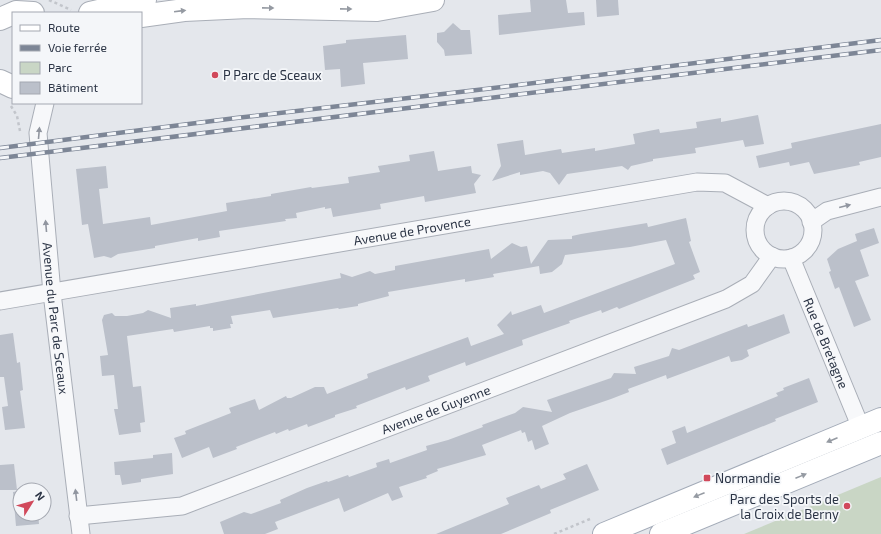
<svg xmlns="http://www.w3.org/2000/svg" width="881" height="534" viewBox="0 0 881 534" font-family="'Exo 2',sans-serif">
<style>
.green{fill:#c9d6c5}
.building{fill:#bbc0ca}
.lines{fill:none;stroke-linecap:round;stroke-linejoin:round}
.minor-casing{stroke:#a9aeb7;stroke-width:19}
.secondary-casing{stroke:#a9aeb7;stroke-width:24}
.primary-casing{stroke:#a3abb8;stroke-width:24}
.path{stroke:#c2c5cb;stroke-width:2.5;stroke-dasharray:3 3;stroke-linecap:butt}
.minor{stroke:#f7f8fa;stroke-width:17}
.secondary{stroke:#fff;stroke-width:22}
.primary{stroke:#fff;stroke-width:22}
.rail-casing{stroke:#7d8696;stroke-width:4.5}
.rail{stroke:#f4f6f9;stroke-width:3;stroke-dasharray:9;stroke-linecap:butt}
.oneway{fill:#959aa2}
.oneway2{fill:#9196a0}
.poi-dot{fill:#d1495b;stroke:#f4f6f9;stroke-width:1.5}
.labels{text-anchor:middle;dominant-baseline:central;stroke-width:3.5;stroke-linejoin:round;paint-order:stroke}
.poi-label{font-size:13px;fill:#2b3445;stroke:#f4f6f9;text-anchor:start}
.street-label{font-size:13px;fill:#2b3445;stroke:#f4f6f9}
</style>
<rect width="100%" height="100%" fill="#e4e7ec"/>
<!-- green -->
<polygon class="green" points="881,477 881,534 744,534"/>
<!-- building -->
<g class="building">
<polygon points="530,0 566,0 568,13 584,12 585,25 499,35 498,15 531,12"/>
<polygon points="596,0 618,0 619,15 597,17"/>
<polygon points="453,23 461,30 470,30 472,54 445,56 444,50 437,42 437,33 444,32"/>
<polygon points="406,35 408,59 363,63 365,84 341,87 340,69 325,70 323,46 346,43 346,40"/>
<polygon points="758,115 764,144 745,147 743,140 695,148 696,153 653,159 653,161 631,166 628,170 622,166 567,174 559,185 550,173 543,171 520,175 520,172 492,181 501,166 497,144 523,140 525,155 561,149 562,153 595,148 595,151 635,144 633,134 659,129 660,133 697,128 696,122 721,118 721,122"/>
<polygon points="881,124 881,157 859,162 860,165 814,174 809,162 790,166 789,162 759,168 756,156 792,148 791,143"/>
<polygon points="434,151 438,171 471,166 472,173 481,175 474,184 476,193 425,202 424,196 380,204 381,209 333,217 331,208 325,209 325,207 296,213 297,218 285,219 286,221 219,231 220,237 198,241 198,238 155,246 155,248 118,254 111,258 104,256 94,258 88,224 82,225 76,169 106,166 108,188 99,189 103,224 150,217 151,225 227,211 226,203 271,196 271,194 311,187 312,188 349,183 348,177 380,172 378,166 410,161 409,155"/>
<polygon points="686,218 691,241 689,242 700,272 693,275 695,279 619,309 617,307 602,313 601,310 569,321 570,323 522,340 523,345 466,366 465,362 428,376 430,381 406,390 405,387 356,406 357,408 335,415 335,417 308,427 307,424 289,431 288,429 276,434 275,432 236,447 237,449 213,458 209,447 182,458 174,438 186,434 185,431 231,413 229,408 255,399 259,410 286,396 287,398 291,398 315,387 324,387 327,394 368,378 367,374 468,337 471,346 504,334 497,325 511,311 512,315 541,305 544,313 675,264 666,240 630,247 565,255 562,264 552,272 540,274 539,266 493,274 494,277 465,282 465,279 388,292 389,296 358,304 358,306 339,309 338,308 273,318 270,310 231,316 233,324 230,324 231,328 213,331 213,328 210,328 210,326 174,332 173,329 127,336 133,387 141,386 145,422 140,423 141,432 119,435 114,409 118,409 114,375 102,376 100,356 108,355 102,320 104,315 112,313 115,316 127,316 143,313 148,310 171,318 170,308 196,304 196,306 341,278 340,273 352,277 370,271 375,274 395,270 395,266 489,249 491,259 512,243 521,247 527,246 531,264 548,240 572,239 572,236 581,234 647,223 648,227"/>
<polygon points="874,228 879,243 860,250 869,276 855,281 871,320 854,327 839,287 835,289 829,272 831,271 827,259 838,249 857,241 855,234"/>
<polygon points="784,314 790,333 747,350 749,356 742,360 731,362 729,356 667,379 666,375 628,389 629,392 611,399 570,413 542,426 549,444 535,450 532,440 528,442 525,432 522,433 521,430 482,445 486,455 437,469 438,471 426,476 427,478 399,487 403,497 392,501 388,493 344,512 339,498 275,522 278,529 265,534 224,534 220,522 244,512 251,514 281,503 280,500 307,488 327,481 328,482 348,475 349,477 377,467 376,463 389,459 390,463 427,450 426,446 448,440 483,427 482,425 515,413 523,407 552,412 547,400 611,378 614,373 636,374 634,367 669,356 672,348 679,350 747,324 748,327"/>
<polygon points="13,333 17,363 20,362 23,390 20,391 25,428 5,430 2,407 8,406 4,377 0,377 0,335"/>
<polygon points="809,378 818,402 775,419 776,421 667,465 661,449 676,443 672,431 685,426 687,433 778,396 776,393 784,390 783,388"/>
<polygon points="172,453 173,474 141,479 141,482 122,485 120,475 115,475 114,462 153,458 153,455"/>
<polygon points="14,464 17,490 0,490 0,465"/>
<polygon points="587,464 599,490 550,510 551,513 501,534 436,534 509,504 506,498 539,485 541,489 566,479 563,474"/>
<polygon points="20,491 20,514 38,514 39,524 16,526 13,492"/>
</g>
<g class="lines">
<defs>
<g id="minor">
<path id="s1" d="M 45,103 L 38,133 L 52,293 L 81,534"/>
<circle cx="784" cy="230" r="29"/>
<polyline points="811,222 827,211 881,197"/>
<path id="s2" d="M 791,258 L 861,428"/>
<path id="s3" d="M 0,301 L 697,182 L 725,183 L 768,206"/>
<path id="s4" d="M 78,516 L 182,506 L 726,299 L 752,284 L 772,256"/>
</g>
<g id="secondary">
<polyline points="90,13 145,0"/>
<polyline points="141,16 184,10 248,7 377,10 433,0"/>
<polyline points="0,19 16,12 33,13"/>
<polyline points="0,81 13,87"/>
</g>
<g id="primary">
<polyline points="604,534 881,419"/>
<polyline points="661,534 881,443"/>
</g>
</defs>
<!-- minor casing -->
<use href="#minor" class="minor-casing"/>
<!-- secondary casing -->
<use href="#secondary" class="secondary-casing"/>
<!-- primary casing -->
<use href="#primary" class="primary-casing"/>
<!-- path -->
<g class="path">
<polyline points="49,0 71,10"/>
<polyline points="11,106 17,116 20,131"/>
<polyline points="554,534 590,519"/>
</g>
<!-- minor -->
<use href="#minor" class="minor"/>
<!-- secondary -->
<use href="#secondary" class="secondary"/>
<!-- primary -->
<use href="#primary" class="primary"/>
<defs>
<g id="rail">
<polyline points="0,148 236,118 477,90 881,40"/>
<polyline points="0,158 881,50"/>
</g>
</defs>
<!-- rail casing -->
<use href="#rail" class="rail-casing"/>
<!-- rail -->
<use href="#rail" class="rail"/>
</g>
<!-- one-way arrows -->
<defs><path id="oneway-solid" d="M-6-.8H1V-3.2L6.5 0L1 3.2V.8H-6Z"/></defs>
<g class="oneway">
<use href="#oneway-solid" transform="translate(268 8) rotate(1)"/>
<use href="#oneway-solid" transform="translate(346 9) rotate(1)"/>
<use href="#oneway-solid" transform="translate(180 11) rotate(-7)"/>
<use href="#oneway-solid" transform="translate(832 440) rotate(157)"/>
<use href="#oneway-solid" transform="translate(801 476) rotate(-22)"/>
<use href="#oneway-solid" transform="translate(699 495) rotate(158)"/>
</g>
<g class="oneway2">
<use href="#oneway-solid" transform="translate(39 133) rotate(-85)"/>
<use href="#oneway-solid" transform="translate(845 206) rotate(-14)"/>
<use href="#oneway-solid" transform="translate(46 226) rotate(-95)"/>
<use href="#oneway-solid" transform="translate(76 495) rotate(-97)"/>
</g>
<!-- markers -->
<g class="poi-dot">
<circle cx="215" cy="75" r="4"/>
<rect x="703" y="474" width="8" height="8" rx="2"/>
<circle cx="847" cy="506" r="4"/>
</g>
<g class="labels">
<!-- poi labels -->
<g class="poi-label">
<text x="223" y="75">P Parc de Sceaux</text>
<text x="715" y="478">Normandie</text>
<text x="839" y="499" text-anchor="end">Parc des Sports de<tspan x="839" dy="15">la Croix de Berny</tspan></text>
</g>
<!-- street labels -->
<g class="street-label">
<text stroke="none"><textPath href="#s3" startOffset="418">Avenue de Provence</textPath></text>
<text stroke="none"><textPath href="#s1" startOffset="217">Avenue du Parc de Sceaux</textPath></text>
<text stroke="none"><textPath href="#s2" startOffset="92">Rue de Bretagne</textPath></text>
<text stroke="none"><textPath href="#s4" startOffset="376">Avenue de Guyenne</textPath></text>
</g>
</g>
<!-- legend -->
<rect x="12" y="12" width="130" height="92" fill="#f4f6f9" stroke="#a4a8b1"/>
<rect x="20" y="25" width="20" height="6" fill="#ffffff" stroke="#a4a8b1"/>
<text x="48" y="32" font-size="12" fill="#2b3445">Route</text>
<rect x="20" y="45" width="20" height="6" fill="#7d8696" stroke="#a4a8b1"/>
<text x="48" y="52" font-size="12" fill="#2b3445">Voie ferrée</text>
<rect x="20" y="62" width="20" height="12" fill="#c9d6c5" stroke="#a4a8b1"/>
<text x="48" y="72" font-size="12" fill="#2b3445">Parc</text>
<rect x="20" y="82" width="20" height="12" fill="#bbc0ca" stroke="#a4a8b1"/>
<text x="48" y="92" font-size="12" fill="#2b3445">Bâtiment</text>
<!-- north arrow -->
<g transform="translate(32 502) rotate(53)"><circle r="19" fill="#f4f6f9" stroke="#a4a8b1"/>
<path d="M0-3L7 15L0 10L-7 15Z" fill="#d1495b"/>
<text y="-6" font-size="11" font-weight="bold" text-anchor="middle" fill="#2b3445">N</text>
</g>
</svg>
